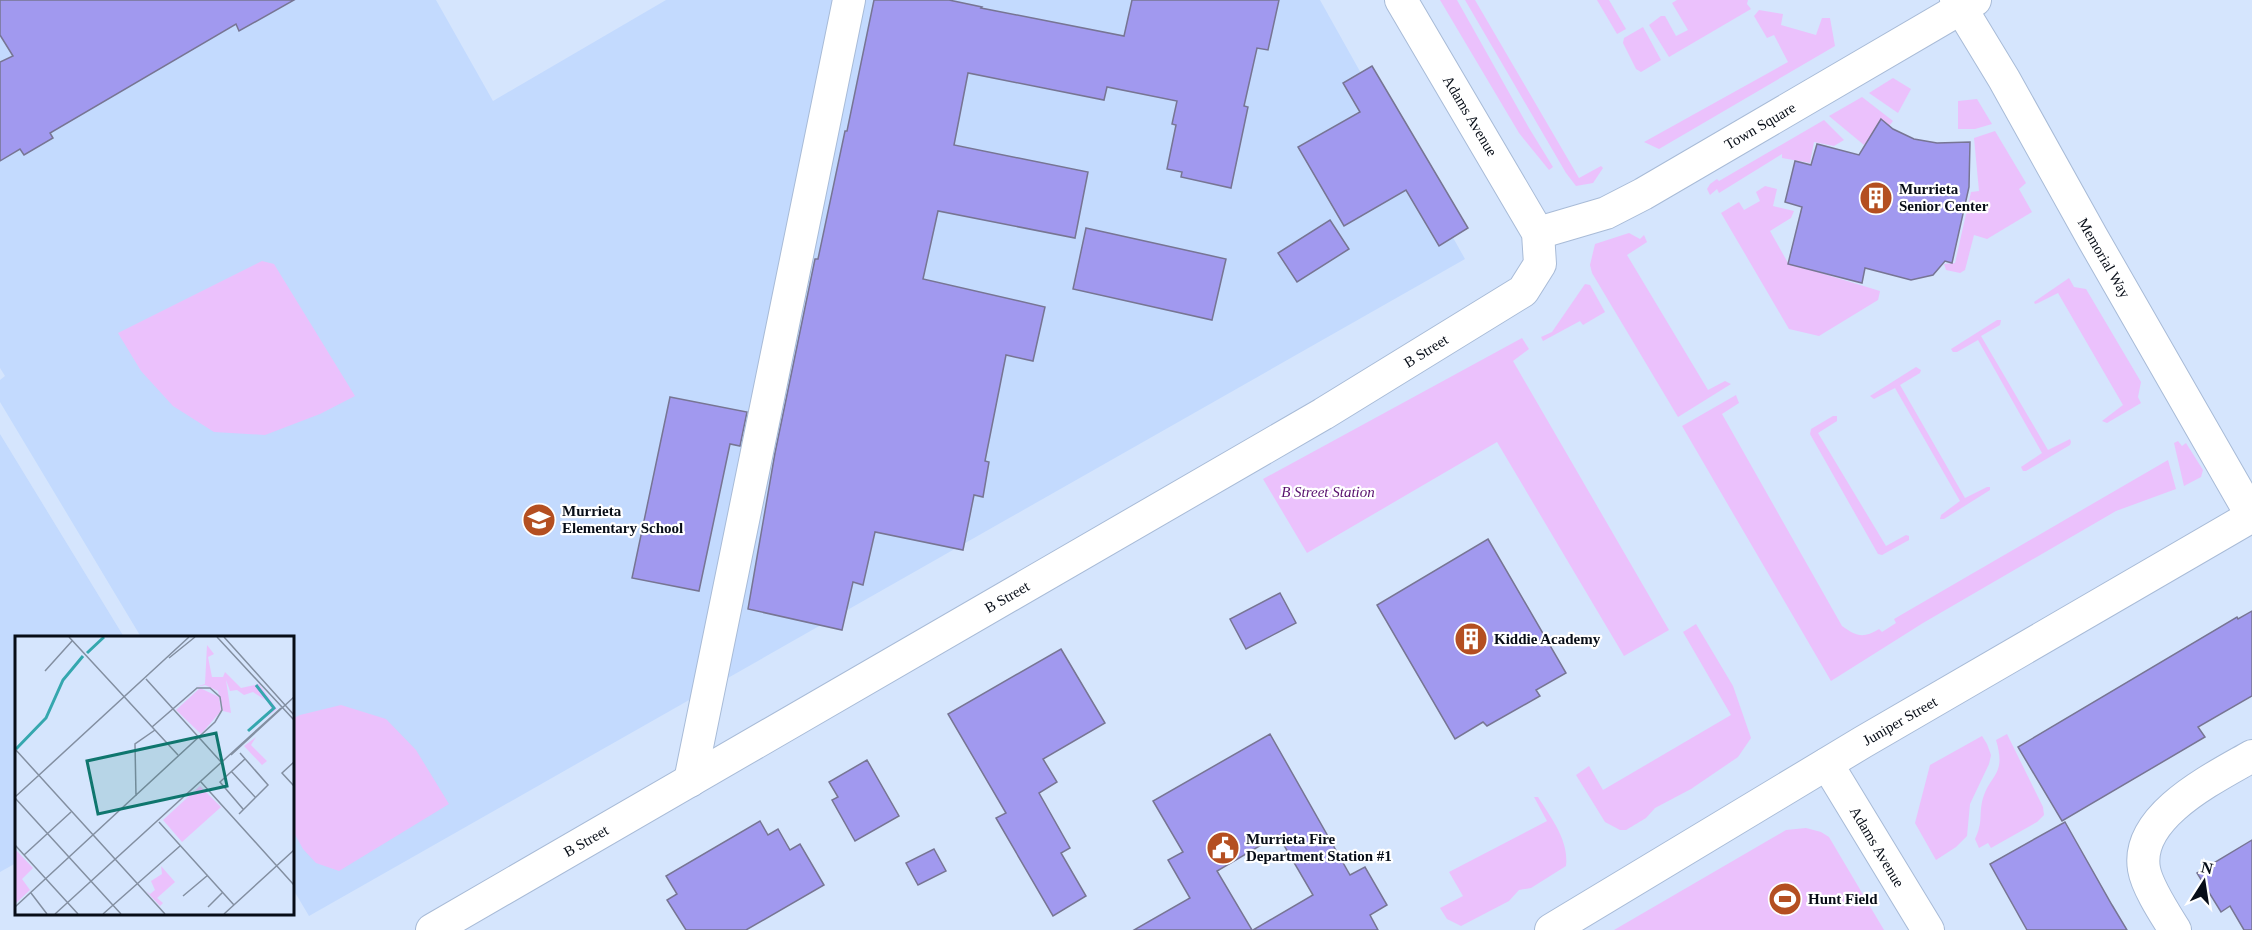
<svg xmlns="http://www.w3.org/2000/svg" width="2252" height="930" viewBox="0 0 2252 930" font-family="'Times New Roman',serif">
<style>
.built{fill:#c3dafe}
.green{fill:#ebc1fc}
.building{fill:#a199ef;stroke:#777593;stroke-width:1.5}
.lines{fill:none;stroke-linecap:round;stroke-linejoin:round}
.minor-casing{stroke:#a8bbd7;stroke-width:34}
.minor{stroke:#fff;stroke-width:32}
.labels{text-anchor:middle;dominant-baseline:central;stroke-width:4.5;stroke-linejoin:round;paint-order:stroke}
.street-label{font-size:15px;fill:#070d17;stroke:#fff}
.poi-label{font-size:15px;font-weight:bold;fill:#070d17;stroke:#fff;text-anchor:start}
.park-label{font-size:15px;font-style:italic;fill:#570f6d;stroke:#fff}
.inset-river{fill:none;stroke:#35a7ae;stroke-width:3}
.inset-road{fill:none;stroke:#838fa1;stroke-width:1.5}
.view{fill:#0f766e;fill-opacity:0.15;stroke:#0f766e;stroke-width:3}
.inset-edge{fill:none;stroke:#070d17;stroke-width:3}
</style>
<rect width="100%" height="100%" fill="#d5e5fd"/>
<!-- built -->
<g class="built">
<polygon points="0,0 436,0 493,101 666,0 1320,0 1465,259 309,916 293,889 292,638 141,637 0,402 0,380 5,376 0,368"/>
<polygon points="0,434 124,637 16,638 16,863 0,872"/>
</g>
<!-- green -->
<g class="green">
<polygon points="1440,0 1457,0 1529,128 1553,167 1549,170 1519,133"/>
<polygon points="1465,0 1475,0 1579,178 1601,166 1603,168 1593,183 1576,186 1566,173"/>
<polygon points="1597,0 1609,0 1626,29 1617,34"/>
<polygon points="1677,0 1748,0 1747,4 1751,9 1669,57 1649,25 1661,16 1665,16 1676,36 1688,30 1672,3"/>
<polygon points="1759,10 1783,14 1781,25 1816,35 1822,18 1830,18 1835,46 1659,149 1644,142 1788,62 1774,35 1767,38 1754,16"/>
<polygon points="1643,27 1661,60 1641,72 1636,69 1623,43 1624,38"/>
<polygon points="1893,78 1911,89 1898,113 1869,93"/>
<polygon points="1862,97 1893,121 1889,126 1881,121 1864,145 1829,116"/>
<polygon points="1977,99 1992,124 1975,129 1958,129 1958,101"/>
<polygon points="1824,120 1844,140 1834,146 1814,142 1810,163 1782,158 1782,154 1719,193 1717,189 1710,195 1707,189 1710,184 1717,179 1719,181"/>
<polygon points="1995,131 2026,183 2019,189 2032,212 1987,239 1974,235 1965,270 1960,273 1946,270 1944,264 1955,263 1971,192 1979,191 1974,138"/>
<polygon points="1765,186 1777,189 1773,206 1794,211 1791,218 1770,231 1788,263 1880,291 1878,300 1819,336 1789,329 1721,213 1739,202 1744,210 1760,201 1756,192"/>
<polygon points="1629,233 1640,239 1644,235 1647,242 1627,255 1708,390 1725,381 1731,384 1678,417 1592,273 1590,265 1595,244"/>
<polygon points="262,261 274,264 355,396 320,414 265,435 214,432 173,406 141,371 118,333"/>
<polygon points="2069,278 2074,287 2086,289 2141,382 2138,397 2141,403 2107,423 2102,421 2123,405 2058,293 2038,303 2035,304 2034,302"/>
<polygon points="1585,284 1590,285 1605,312 1583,325 1580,321 1543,341 1541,337 1552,332"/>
<polygon points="1997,320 2001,320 2000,325 1981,336 2048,450 2070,439 2071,442 2070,445 2026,471 2023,471 2021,467 2042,453 1978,340 1957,352 1953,352 1951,349"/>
<polygon points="1522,338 1529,349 1513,361 1669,630 1624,656 1497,442 1307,553 1263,479"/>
<polygon points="1916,367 1921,370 1920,373 1900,385 1965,498 1987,487 1990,487 1990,490 1944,519 1940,519 1941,515 1960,501 1895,388 1874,399 1870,396"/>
<path d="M 1736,395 L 1739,403 L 1722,414 L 1842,626 C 1856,636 1863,639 1879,629 L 1882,632 L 1896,623 L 1894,619 L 2168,460 L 2176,489 L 2116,511 L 1923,623 L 1831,681 L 1682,426 Z"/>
<polygon points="1833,416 1837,416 1837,421 1818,433 1886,546 1906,535 1909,536 1909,540 1882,555 1878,554 1810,434 1811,429"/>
<polygon points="2178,441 2182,446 2186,443 2203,470 2201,477 2184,486 2174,443"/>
<polygon points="1696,624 1733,686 1751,738 1738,757 1691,789 1655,808 1646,818 1626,830 1620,830 1605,822 1576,775 1589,766 1603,790 1731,715 1683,632"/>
<polygon points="341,705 386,719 416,750 449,804 339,871 316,863 303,849 293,831 292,719 300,715"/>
<path d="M 2007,734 L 2043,807 L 2044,815 L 2037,822 L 1991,848 L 1988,843 L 1979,848 L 1975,839 C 1983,822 1979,818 1982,802 C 1989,773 2007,777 1996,740 Z"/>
<polygon points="1982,736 1987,744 1991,755 1989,764 1970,804 1967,836 1956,847 1936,860 1915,823 1930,765"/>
<path d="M 1534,797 L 1538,797 C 1551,818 1569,840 1566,866 L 1531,888 L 1519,890 L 1509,901 L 1461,926 L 1447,919 L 1440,908 L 1463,896 L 1449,872 L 1547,821 Z"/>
<polygon points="1806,828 1821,832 1829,837 1884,930 1614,930 1786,830"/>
</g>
<!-- building -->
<g class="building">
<polygon points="0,0 294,0 239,31 236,24 50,133 53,138 24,155 20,149 0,161 0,62 13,56 0,35"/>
<polygon points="874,0 949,0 982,7 981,8 1124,36 1132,0 1279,0 1268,50 1257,48 1244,106 1248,107 1231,188 1181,177 1182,172 1167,169 1176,125 1172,124 1177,101 1107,87 1104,100 968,73 954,145 1088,172 1075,238 938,211 923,279 1045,307 1033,361 1006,355 985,461 989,462 983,497 974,495 963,550 875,532 863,585 853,582 842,630 748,609 775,453 815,259 818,259 845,131 847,131"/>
<polygon points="1372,66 1468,228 1439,246 1406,190 1344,226 1298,147 1360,112 1343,83"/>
<polygon points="1881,119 1893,129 1914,139 1937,143 1970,142 1969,187 1952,263 1945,261 1933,275 1911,280 1865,268 1862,283 1788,264 1802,207 1785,202 1795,161 1811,165 1817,144 1859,155"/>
<polygon points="1330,220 1349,249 1297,282 1278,253"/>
<polygon points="1086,228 1226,259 1212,320 1073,289"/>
<polygon points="670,397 747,412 740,446 730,444 699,591 632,578"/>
<polygon points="1488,539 1566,673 1536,690 1540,696 1487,726 1483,722 1455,739 1377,605"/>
<polygon points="1280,593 1296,623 1246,649 1230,619"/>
<polygon points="2252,611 2252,696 2198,727 2205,737 2062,821 2018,747 2237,617 2238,619"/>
<polygon points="1061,649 1105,723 1043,759 1057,782 1039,793 1070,848 1061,853 1086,896 1053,916 996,818 1006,813 948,714"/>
<polygon points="1270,734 1350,875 1365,867 1387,905 1370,915 1378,930 1253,930 1313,895 1278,835 1217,871 1252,930 1134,930 1190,898 1168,860 1183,852 1153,801"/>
<polygon points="867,760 899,816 855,841 832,800 838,797 829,782"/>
<polygon points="760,821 768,835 778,829 790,850 800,844 824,885 746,930 686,930 667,900 677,894 666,876"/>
<polygon points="2065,822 2112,905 2127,930 2027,930 1990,864"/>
<polygon points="2252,840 2252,930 2244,930 2230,906 2221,912 2197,873"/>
<polygon points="934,849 946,871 918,885 906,863"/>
</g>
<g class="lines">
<defs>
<g id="minor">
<polyline points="1956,0 2004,79 2092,237 2252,516"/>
<polyline points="1538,233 1606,213 1643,194 1975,0"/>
<polyline points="1827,764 1928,930"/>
<polyline points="690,781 849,0"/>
<polyline points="432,930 1323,414 1523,291 1540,264 1538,233 1401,0"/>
<polyline points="1551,930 1863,742 2252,516"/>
<path d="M 2175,930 C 2165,914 2147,887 2144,869 C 2135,816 2214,778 2252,756"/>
</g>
</defs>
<!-- minor casing -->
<use href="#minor" class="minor-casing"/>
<!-- minor -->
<use href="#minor" class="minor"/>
</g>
<!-- icons -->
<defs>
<symbol id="building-disc" viewBox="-11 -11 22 22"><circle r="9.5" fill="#b44f21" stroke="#fff"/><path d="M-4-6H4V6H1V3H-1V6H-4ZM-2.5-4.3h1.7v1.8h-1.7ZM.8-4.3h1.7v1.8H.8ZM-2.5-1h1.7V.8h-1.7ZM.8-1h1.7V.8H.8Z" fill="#fff"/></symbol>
<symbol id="school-disc" viewBox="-11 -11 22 22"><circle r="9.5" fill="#b44f21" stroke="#fff"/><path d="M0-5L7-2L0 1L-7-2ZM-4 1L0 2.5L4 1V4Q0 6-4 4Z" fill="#fff"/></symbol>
<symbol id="civic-disc" viewBox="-11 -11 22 22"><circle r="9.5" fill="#b44f21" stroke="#fff"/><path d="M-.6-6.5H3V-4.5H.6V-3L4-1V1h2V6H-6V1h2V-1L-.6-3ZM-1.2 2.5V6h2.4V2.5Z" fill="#fff"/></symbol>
<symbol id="stadium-disc" viewBox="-11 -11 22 22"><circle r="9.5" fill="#b44f21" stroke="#fff"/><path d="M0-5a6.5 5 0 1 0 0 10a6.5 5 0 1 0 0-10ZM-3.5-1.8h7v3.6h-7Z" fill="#fff"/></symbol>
</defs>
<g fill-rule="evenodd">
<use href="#building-disc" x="1857" y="179" width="38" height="38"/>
<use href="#school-disc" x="520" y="501" width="38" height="38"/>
<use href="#building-disc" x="1452" y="620" width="38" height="38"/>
<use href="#civic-disc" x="1204" y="829" width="38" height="38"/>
<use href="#stadium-disc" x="1766" y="880" width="38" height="38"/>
</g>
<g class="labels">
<!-- street labels -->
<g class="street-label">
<text transform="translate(1470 116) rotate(59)">Adams Avenue</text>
<text transform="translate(1760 126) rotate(-30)">Town Square</text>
<text transform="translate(2104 258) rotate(60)">Memorial Way</text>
<text transform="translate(1426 351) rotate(-32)">B Street</text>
<text transform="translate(1007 597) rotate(-30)">B Street</text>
<text transform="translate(1900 721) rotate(-30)">Juniper Street</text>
<text transform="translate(586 841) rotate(-30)">B Street</text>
<text transform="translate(1877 847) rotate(59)">Adams Avenue</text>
</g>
<!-- poi labels -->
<g class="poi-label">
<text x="1899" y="189">Murrieta<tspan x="1899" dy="17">Senior Center</tspan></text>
<text x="562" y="511">Murrieta<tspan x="562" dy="17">Elementary School</tspan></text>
<text x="1494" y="639">Kiddie Academy</text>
<text x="1246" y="839">Murrieta Fire<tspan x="1246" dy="17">Department Station #1</tspan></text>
<text x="1808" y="899">Hunt Field</text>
</g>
<!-- park labels -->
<g class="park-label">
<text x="1328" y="492">B Street Station</text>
</g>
</g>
<!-- overview -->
<g transform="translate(15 636)">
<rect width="279" height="279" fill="#d5e5fd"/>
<path d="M 192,9 L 199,18 L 193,21 L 197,41 L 208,41 L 210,36 L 226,52 L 244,48 L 262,73 L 250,82 L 256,72 L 252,65 L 238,56 L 229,59 L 222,54 L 215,55 L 211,44 L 216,77 L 208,75 L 203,55 L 190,49 L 181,51 L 190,48 ZM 185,52 L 204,61 L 206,75 L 186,98 L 161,74 ZM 241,101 L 236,109 L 252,125 L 247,129 L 229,110 ZM 185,150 L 206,171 L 167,206 L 148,184 ZM 0,213 L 18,232 L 7,243 L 15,254 L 0,268 ZM 146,230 L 160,246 L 142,262 L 148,267 L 145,270 L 131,255 L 135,258 L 140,254 L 136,245 L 147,238 Z" fill="#ebc1fc"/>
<path class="inset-river" d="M 72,17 L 89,1M 233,95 L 259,72 L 241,49M 1,113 L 31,82 L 48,44 L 68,20"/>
<path class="inset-road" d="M 54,1 L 163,119M 202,1 L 279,84M 209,1 L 279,79M 154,22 L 180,1M 30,35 L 57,5M 131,43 L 207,127M 0,113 L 150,278M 216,119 L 279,61M 279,126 L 267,137 L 279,150M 216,135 L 241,162M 23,140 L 174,1M 186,146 L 279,249M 121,160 L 120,108 L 140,94M 0,161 L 23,140M 0,162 L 106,278M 228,173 L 205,146 L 230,123M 224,178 L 253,149 L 225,117M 144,186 L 219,269M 0,209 L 63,278M 9,219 L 56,176M 16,257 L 32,278M 168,260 L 193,239M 0,271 L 200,86 L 207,74 L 205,61 L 195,52 L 182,52 L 137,91M 193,271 L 208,256M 40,278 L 266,72M 88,278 L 165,210M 209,278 L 279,214"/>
<path class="view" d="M 201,97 L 212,150 L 83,178 L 72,125 Z"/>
<rect width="279" height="279" class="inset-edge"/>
</g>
<!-- north arrow -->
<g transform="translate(2204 882) rotate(12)" stroke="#ffffff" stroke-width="4.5" paint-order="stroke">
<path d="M0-4.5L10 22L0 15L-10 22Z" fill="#070d17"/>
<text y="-9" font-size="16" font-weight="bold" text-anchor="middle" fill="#070d17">N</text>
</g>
</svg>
